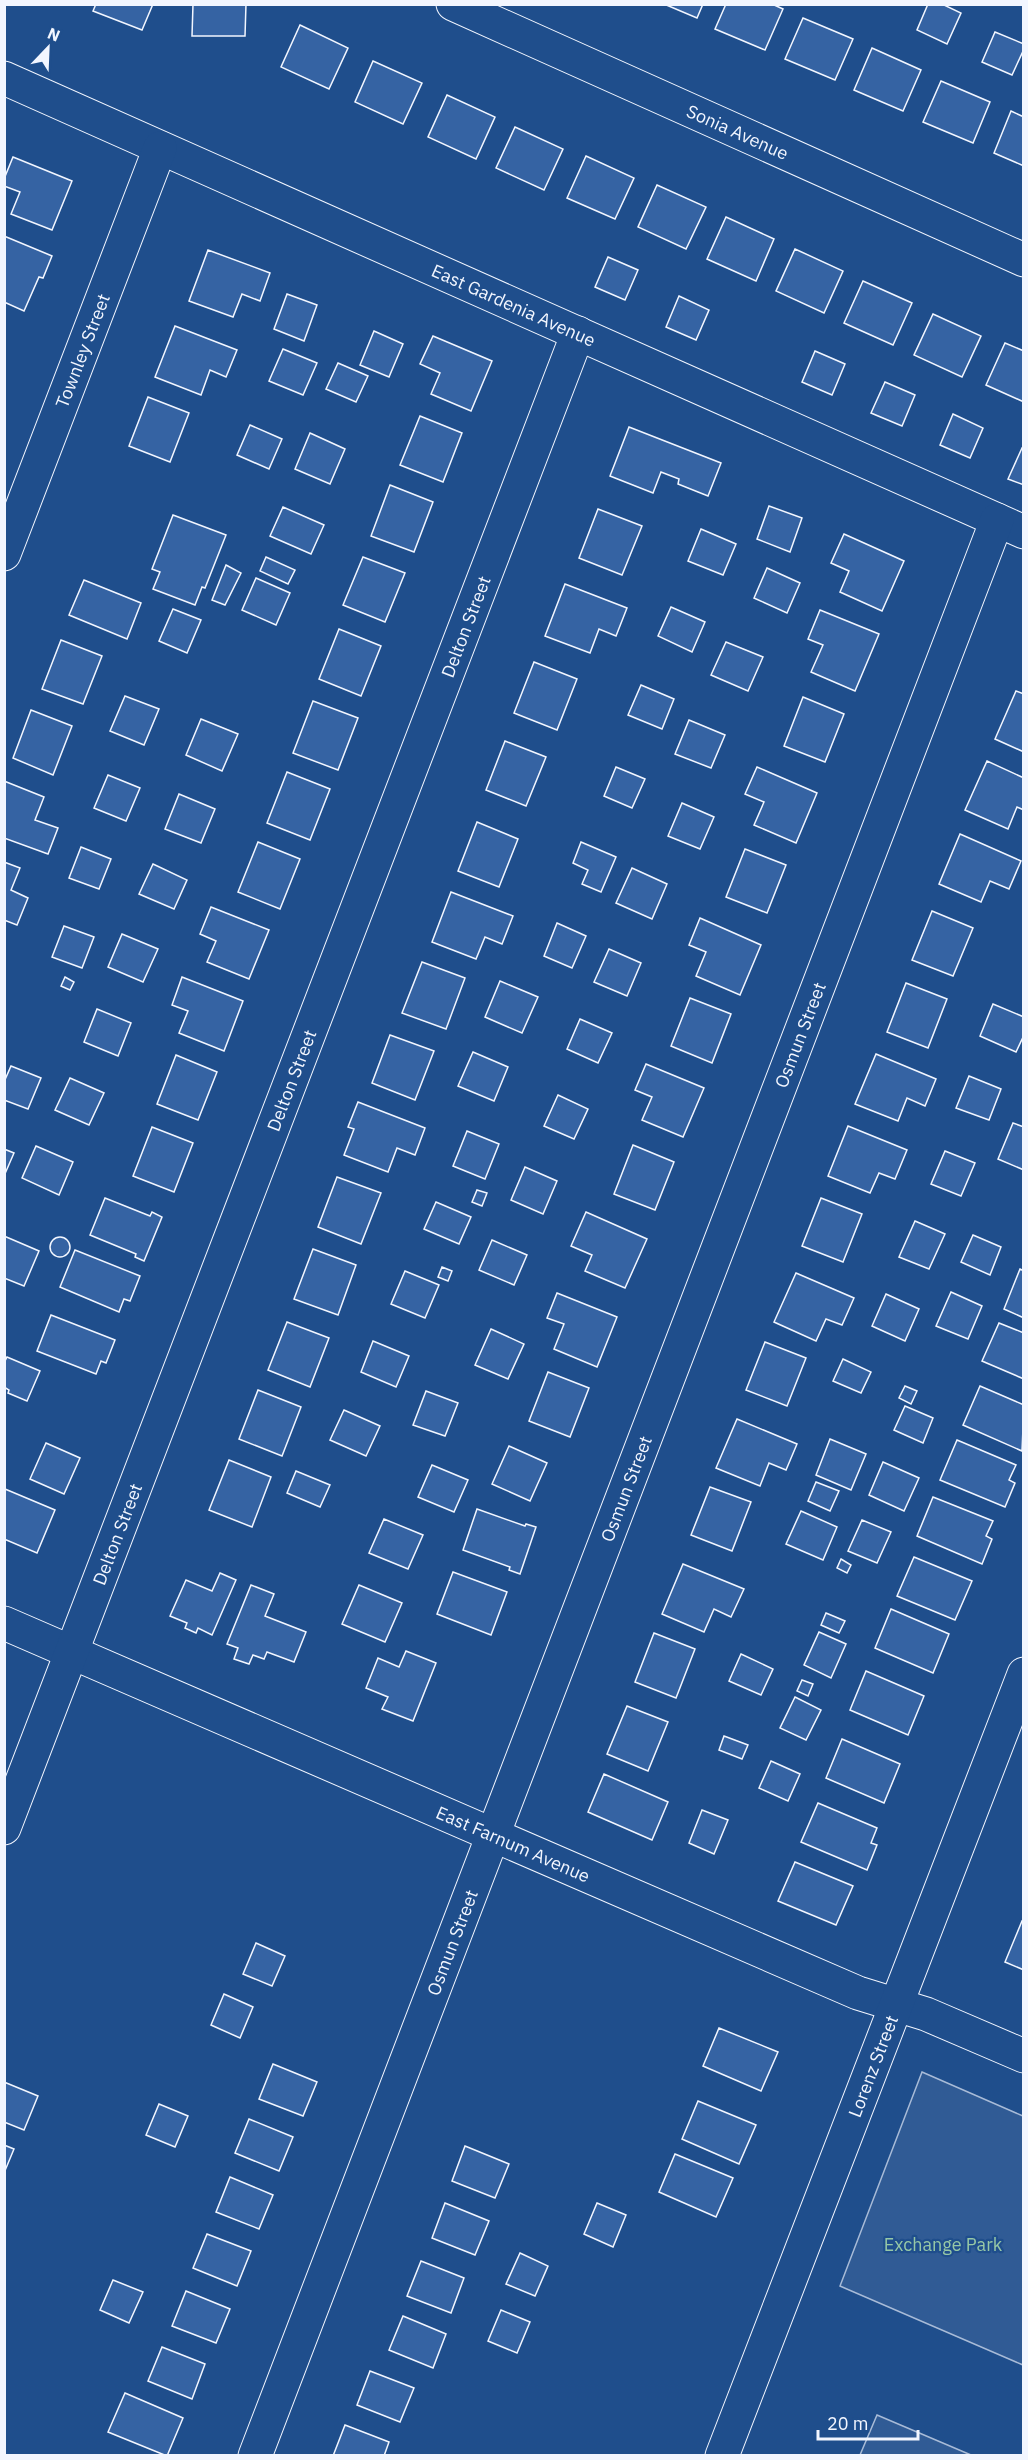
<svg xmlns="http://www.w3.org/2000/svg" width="1028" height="2460" viewBox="0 0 1028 2460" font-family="'IBM Plex Sans',sans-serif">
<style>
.built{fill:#305b95;stroke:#a8bbd7;stroke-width:1.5}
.building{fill:#3563a3;stroke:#f2f6ff;stroke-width:1.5}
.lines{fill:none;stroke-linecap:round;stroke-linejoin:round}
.minor-casing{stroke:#f2f6ff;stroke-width:35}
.minor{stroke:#1f4e8c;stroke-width:33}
.labels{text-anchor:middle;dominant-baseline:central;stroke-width:4.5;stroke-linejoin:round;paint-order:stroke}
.street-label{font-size:18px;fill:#f2f6ff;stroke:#1f4e8c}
.park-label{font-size:18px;fill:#97c8a6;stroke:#1f4e8c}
</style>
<rect width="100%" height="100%" fill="#1f4e8c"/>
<!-- built -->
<g class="built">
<polygon points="922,2072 1023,2116 1023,2365 840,2286"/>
<polygon points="877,2415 971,2455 860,2455"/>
</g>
<!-- building -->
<g class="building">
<polygon points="96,4 153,4 142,30 93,11"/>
<polygon points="193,4 246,4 245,36 192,36"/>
<polygon points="664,4 703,4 697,18"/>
<polygon points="726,4 772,4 783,9 765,50 715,29"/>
<polygon points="928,4 942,4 961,13 947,44 917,30"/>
<polygon points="803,18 853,39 835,80 785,59"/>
<polygon points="300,25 348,48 329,89 281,67"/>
<polygon points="995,32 1024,44 1024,49 1012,75 982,62"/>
<polygon points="872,48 921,70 903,111 854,90"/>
<polygon points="373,61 422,83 403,124 355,102"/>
<polygon points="941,81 990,102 973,143 923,122"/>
<polygon points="447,95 495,117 476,159 428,137"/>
<polygon points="1011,111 1024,117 1024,166 994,153"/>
<polygon points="515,127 563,149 544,190 496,168"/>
<polygon points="586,156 634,178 615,219 567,198"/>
<polygon points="13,157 72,181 52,230 11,214 20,192 4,186 4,179"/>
<polygon points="657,185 706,207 686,249 638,227"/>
<polygon points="726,217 774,239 756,281 707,259"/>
<polygon points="4,236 52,256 43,278 39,277 24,311 4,302"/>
<polygon points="795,249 843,271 824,313 776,291"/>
<polygon points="208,250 270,273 260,301 242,294 233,317 189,301"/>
<polygon points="608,257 638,270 625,300 595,287"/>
<polygon points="863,281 912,303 893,345 844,323"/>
<polygon points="287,294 317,305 304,341 274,329"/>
<polygon points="679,296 709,310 696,340 666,327"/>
<polygon points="933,314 981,336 962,377 914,355"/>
<polygon points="175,326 237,350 226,377 210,370 201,395 155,377"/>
<polygon points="374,331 403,344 389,377 360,365"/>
<polygon points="433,336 492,361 471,411 431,394 440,373 420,364"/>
<polygon points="1005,343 1024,351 1024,402 986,385"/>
<polygon points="283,349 317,363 303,395 269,381"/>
<polygon points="815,351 845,364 832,395 802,382"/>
<polygon points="338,363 368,376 356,402 326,389"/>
<polygon points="885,382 915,395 902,426 871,413"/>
<polygon points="148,397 189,413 170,462 129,446"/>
<polygon points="953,414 983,428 970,458 940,445"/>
<polygon points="420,416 462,433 443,482 400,465"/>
<polygon points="250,425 282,439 269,469 237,455"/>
<polygon points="629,427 721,463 708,496 678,484 679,479 661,472 653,493 610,476"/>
<polygon points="310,433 345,449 330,484 295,469"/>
<polygon points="1022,448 1024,449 1024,485 1008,479"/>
<polygon points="390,485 433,502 414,552 371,536"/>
<polygon points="769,506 802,518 790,552 757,539"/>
<polygon points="283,507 324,525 311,554 270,536"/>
<polygon points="598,509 642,526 622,575 579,558"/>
<polygon points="173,515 226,535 205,588 202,587 195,605 153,589 160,572 152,569"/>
<polygon points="701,529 736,544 723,575 688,561"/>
<polygon points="844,534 904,561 882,611 840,592 849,571 831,563"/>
<polygon points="266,557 295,570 288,584 260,571"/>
<polygon points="363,557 405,573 385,622 343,605"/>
<polygon points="226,565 241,573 225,605 212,600"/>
<polygon points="767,568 800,583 787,613 754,598"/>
<polygon points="256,578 290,593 276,625 242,610"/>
<polygon points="84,580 141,603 127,639 69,615"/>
<polygon points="565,584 627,608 616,636 599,629 590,653 545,636"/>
<polygon points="671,607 705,622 692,652 658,636"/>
<polygon points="173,609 201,620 187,653 159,641"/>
<polygon points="820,610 879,634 855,691 811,672 823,645 808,639"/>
<polygon points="339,629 381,646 361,696 319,679"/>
<polygon points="61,640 102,656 83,704 42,689"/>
<polygon points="726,642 763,657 748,691 711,675"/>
<polygon points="534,662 577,679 557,730 514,713"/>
<polygon points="641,685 674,699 662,729 628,715"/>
<polygon points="1016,691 1024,694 1024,752 995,739"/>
<polygon points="125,696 159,709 144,745 110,731"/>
<polygon points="803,697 844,714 825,762 784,746"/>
<polygon points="313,701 358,718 338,770 293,753"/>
<polygon points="31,710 72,726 53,775 13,758"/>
<polygon points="201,719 238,734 222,771 186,755"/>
<polygon points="689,720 725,735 711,768 675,754"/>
<polygon points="505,741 546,757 526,806 486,790"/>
<polygon points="987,761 1024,778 1024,810 1017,807 1008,829 965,810"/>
<polygon points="616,767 645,779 632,808 604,796"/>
<polygon points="757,767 817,793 796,843 754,825 764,802 745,794"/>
<polygon points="287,772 330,789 310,840 267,823"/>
<polygon points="108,775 140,788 126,821 94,808"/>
<polygon points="4,781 44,797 35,820 58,828 48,854 4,838"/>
<polygon points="179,794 215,809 201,843 165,829"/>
<polygon points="682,803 714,817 700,849 668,836"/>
<polygon points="477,822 518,839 499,887 458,871"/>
<polygon points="960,834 1021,861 1009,889 990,881 981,902 939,884"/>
<polygon points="258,842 300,859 280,909 238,892"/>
<polygon points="581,842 616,857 601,892 582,884 588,870 573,863"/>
<polygon points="81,847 111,859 99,889 69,878"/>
<polygon points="745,849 786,865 767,913 726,897"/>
<polygon points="4,862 20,868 11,890 28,898 17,925 4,920"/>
<polygon points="153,864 187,880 174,909 139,894"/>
<polygon points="632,868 667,884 652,919 616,903"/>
<polygon points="451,892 513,916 502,944 485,937 476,959 432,942"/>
<polygon points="211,907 269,930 249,979 207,962 216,941 200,934"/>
<polygon points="932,911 973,928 953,976 912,960"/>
<polygon points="700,918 761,945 740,995 696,976 706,952 689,945"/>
<polygon points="557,923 586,936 572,968 544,956"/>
<polygon points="64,926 94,937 82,968 52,957"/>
<polygon points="122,934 158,949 143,982 108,967"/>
<polygon points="609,949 641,963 627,996 594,982"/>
<polygon points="422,962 465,978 446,1029 402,1013"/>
<polygon points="65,977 74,982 70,990 61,986"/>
<polygon points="182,977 243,1001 224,1051 179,1033 188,1011 172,1005"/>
<polygon points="500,981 538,997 522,1033 485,1017"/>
<polygon points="906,983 947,999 928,1048 887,1032"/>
<polygon points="690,998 731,1014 712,1063 671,1046"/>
<polygon points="993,1004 1024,1017 1024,1035 1016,1052 980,1036"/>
<polygon points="97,1009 131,1023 118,1056 84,1042"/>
<polygon points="580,1019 612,1033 598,1063 567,1049"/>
<polygon points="390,1035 434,1051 415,1100 372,1083"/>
<polygon points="473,1052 508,1067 494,1101 458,1086"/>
<polygon points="876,1054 936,1079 925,1106 907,1098 898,1121 855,1104"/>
<polygon points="176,1055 217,1072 198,1120 157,1104"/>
<polygon points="646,1064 704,1088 683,1137 642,1120 652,1097 635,1090"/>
<polygon points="11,1066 41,1078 28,1109 4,1100 4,1082"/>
<polygon points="969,1076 1001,1089 989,1120 956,1108"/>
<polygon points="70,1078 104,1093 89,1125 55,1110"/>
<polygon points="558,1095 588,1109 574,1139 544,1126"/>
<polygon points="358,1102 425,1128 415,1155 397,1148 388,1172 344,1155 354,1129 348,1127"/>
<polygon points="1013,1123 1024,1127 1024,1170 998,1159"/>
<polygon points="848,1126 907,1150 895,1179 879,1173 870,1193 828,1176"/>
<polygon points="152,1127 193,1143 174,1192 133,1176"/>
<polygon points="467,1131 499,1144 485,1179 453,1166"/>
<polygon points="633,1145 674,1162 655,1210 614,1194"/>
<polygon points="36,1146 73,1162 59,1195 22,1178"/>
<polygon points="4,1149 14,1153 4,1176"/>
<polygon points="945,1151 975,1163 961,1196 931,1184"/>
<polygon points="525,1167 557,1181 543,1214 511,1200"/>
<polygon points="337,1177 381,1193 361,1244 318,1227"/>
<polygon points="477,1190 487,1193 482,1206 472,1202"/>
<polygon points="105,1198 150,1216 152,1212 162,1217 144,1261 135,1257 136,1254 90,1235"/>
<polygon points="821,1198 862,1214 843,1262 802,1246"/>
<polygon points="436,1202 471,1217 459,1244 424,1229"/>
<polygon points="586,1212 647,1239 625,1288 585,1271 592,1255 571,1246"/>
<polygon points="915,1221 945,1234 929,1269 899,1257"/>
<polygon points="973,1235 1001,1247 990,1275 961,1262"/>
<polygon points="4,1236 39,1251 24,1286 4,1278"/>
<circle cx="60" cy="1247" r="10"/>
<polygon points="492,1240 527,1255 514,1285 479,1270"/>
<polygon points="313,1249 356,1265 338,1315 294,1299"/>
<polygon points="75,1250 140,1276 130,1301 124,1299 119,1312 60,1287"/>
<polygon points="442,1267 452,1271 448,1281 438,1277"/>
<polygon points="1020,1269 1024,1271 1024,1318 1004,1309"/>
<polygon points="405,1271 439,1285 425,1318 391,1304"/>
<polygon points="796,1273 854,1298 842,1325 826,1319 816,1341 774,1322"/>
<polygon points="951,1292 982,1306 968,1339 936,1326"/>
<polygon points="557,1293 617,1317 597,1367 554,1349 564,1324 547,1318"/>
<polygon points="886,1294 919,1309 905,1341 872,1326"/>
<polygon points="51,1315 115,1340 106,1363 101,1361 96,1374 37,1351"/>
<polygon points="287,1322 329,1338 310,1387 268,1370"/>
<polygon points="999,1323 1024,1333 1024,1379 982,1361"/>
<polygon points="491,1329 524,1344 508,1379 475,1365"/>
<polygon points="373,1341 409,1356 396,1387 361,1372"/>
<polygon points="765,1342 806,1358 787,1406 746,1390"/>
<polygon points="7,1357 40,1371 27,1401 8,1393 9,1390 4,1387 4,1363"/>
<polygon points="843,1359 871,1372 861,1393 833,1381"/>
<polygon points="548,1372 589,1388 570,1437 529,1421"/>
<polygon points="905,1386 917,1391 911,1404 899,1398"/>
<polygon points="980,1386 1024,1405 1022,1451 963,1425"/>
<polygon points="258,1390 301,1407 282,1456 239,1439"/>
<polygon points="426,1391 458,1403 445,1436 413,1425"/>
<polygon points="905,1406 933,1418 923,1443 894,1430"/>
<polygon points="344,1410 380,1426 366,1456 330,1440"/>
<polygon points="737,1419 797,1444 786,1470 769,1463 760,1486 716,1468"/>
<polygon points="830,1439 866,1454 851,1490 816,1475"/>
<polygon points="957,1440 1016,1465 1009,1480 1015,1483 1005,1507 940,1480"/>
<polygon points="46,1443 80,1458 64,1494 30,1479"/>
<polygon points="509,1446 547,1463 530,1501 492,1484"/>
<polygon points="229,1460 271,1477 252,1527 209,1510"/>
<polygon points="883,1462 919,1478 904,1511 869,1495"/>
<polygon points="432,1465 468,1480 454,1512 418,1497"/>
<polygon points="296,1471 330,1485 320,1507 287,1493"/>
<polygon points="816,1482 839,1491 830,1511 808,1501"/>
<polygon points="710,1487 751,1502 732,1551 691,1535"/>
<polygon points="5,1489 55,1510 37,1553 4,1539"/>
<polygon points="933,1497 993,1521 986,1536 992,1539 982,1564 917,1536"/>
<polygon points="477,1509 525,1526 526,1524 536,1527 520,1574 509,1570 510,1567 463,1550"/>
<polygon points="801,1511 837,1527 823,1560 786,1544"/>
<polygon points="384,1519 423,1535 408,1569 369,1553"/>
<polygon points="862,1520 891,1532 877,1563 848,1551"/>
<polygon points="914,1557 972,1581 955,1620 897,1596"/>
<polygon points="841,1559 851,1565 847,1573 837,1568"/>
<polygon points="683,1564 744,1589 731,1617 714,1609 704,1632 662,1614"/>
<polygon points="453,1572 507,1592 491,1635 437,1614"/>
<polygon points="220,1573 236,1580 212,1635 198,1628 196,1633 185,1628 187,1623 170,1616 186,1580 212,1591"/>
<polygon points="251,1585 274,1594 265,1616 306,1632 294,1662 267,1652 264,1659 253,1655 249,1664 234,1659 238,1648 227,1644"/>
<polygon points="359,1585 402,1603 385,1642 342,1624"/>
<polygon points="891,1609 949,1634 933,1673 875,1648"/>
<polygon points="826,1613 845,1621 839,1633 821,1625"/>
<polygon points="819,1632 846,1644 831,1678 804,1665"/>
<polygon points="654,1633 695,1649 676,1698 635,1682"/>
<polygon points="406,1651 436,1663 413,1721 382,1709 388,1697 366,1688 378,1658 399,1667"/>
<polygon points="741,1654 773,1669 761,1695 729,1681"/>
<polygon points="866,1671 924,1696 908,1735 850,1710"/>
<polygon points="802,1680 813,1684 808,1696 797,1691"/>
<polygon points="795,1697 821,1710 806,1740 780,1728"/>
<polygon points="627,1706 668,1722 648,1771 607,1754"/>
<polygon points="724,1736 748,1745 742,1759 719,1750"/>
<polygon points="842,1739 900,1764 884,1803 826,1778"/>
<polygon points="771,1761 800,1774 788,1801 759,1788"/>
<polygon points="604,1774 668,1802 652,1840 588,1812"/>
<polygon points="818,1803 877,1828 871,1843 877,1845 867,1870 801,1842"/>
<polygon points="702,1810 728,1820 714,1854 689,1843"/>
<polygon points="795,1862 853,1886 836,1925 778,1901"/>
<polygon points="1022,1921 1024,1922 1024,1970 1005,1962"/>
<polygon points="256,1943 285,1956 272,1986 243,1974"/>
<polygon points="224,1994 253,2007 240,2038 211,2025"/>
<polygon points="719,2028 778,2052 761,2091 703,2066"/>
<polygon points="273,2064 317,2082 303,2116 259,2099"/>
<polygon points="4,2082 38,2096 24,2130 4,2122"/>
<polygon points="698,2101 756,2125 739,2164 682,2139"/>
<polygon points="159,2104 188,2116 175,2147 146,2135"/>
<polygon points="249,2119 293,2137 279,2171 235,2153"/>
<polygon points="4,2145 14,2149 4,2173"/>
<polygon points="465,2146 509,2164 495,2198 452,2181"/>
<polygon points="675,2154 733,2178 716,2217 659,2192"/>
<polygon points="230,2177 273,2195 259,2229 216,2212"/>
<polygon points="445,2203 489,2221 475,2255 432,2238"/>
<polygon points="597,2203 626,2215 613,2247 584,2234"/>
<polygon points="207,2234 251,2251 237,2286 193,2268"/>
<polygon points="520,2253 548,2266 535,2296 506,2284"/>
<polygon points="421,2261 464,2278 451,2313 407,2296"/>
<polygon points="113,2280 143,2292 129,2323 100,2310"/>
<polygon points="186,2291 230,2309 216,2343 172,2326"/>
<polygon points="501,2310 530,2322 517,2353 488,2341"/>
<polygon points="403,2316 446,2334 433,2368 389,2350"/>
<polygon points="162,2347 205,2364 192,2399 148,2381"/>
<polygon points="370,2371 414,2388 400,2422 357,2405"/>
<polygon points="125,2393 183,2418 167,2456 108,2432"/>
<polygon points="345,2425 389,2442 384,2456 333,2456"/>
</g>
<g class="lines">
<defs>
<g id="minor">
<path id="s1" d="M 453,4 L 1024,260"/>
<path id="s2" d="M 4,78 L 1024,532"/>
<path id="s3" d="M 4,554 L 160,148"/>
<path id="s4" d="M 4,1623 L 858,1993 L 926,2014 L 1024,2056"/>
<path id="s5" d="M 4,1828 L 578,333"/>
<path id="s6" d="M 255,2456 L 997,520"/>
<path id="s7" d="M 722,2456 L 1024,1674"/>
</g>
</defs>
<!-- minor casing -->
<use href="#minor" class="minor-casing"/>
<!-- minor -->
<use href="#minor" class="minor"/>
</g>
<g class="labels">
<!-- street labels -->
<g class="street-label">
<text stroke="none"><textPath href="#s1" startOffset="312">Sonia Avenue</textPath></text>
<text stroke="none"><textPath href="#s2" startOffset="558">East Gardenia Avenue</textPath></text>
<text stroke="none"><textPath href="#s3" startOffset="218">Townley Street</textPath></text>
<text stroke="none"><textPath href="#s5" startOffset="1287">Delton Street</textPath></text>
<text stroke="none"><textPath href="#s6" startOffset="1522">Osmun Street</textPath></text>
<text stroke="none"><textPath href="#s5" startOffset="801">Delton Street</textPath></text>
<text stroke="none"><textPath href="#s6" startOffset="1036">Osmun Street</textPath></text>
<text stroke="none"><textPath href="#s5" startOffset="315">Delton Street</textPath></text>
<text stroke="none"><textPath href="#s4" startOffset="555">East Farnum Avenue</textPath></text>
<text stroke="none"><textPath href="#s6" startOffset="550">Osmun Street</textPath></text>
<text stroke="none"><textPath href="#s7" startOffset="418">Lorenz Street</textPath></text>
</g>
<!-- park labels -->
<g class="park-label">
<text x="943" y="2244">Exchange Park</text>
</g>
</g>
<!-- border -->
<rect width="1028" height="2460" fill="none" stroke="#f2f6ff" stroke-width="12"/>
<!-- north arrow -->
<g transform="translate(48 48) rotate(23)" stroke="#1f4e8c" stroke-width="4.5" paint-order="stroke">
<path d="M0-4.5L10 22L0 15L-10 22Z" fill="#f2f6ff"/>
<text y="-9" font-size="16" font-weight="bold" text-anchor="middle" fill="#f2f6ff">N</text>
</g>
<!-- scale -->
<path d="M818 2430v9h100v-9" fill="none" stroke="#f2f6ff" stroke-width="3"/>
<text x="827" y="2430" font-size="18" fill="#f2f6ff" stroke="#1f4e8c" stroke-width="4.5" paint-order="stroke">20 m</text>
</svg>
